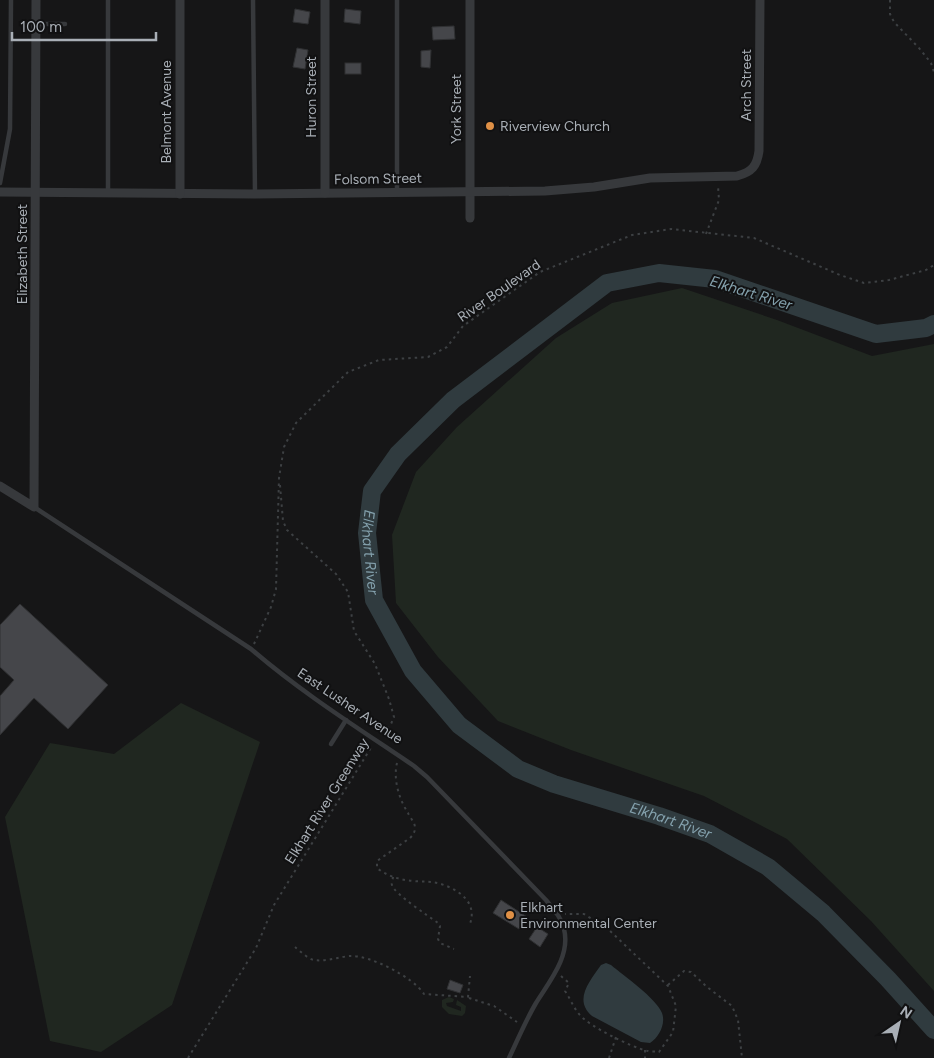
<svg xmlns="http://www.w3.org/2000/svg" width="934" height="1058" viewBox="0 0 934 1058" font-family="Figtree,sans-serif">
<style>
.green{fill:#202720}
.water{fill:#303b3f}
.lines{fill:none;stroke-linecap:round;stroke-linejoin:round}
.river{stroke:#303b3f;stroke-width:18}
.building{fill:#45464a;stroke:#303133}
.path{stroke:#3d4043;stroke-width:2;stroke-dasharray:2.5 4;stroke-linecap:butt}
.lane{stroke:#37393c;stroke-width:4.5}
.street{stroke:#37393c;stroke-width:9}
.poi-dot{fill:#df9046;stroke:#111112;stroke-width:2}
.labels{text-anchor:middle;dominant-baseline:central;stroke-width:4;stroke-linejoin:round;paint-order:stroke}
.street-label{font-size:14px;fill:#a9afb6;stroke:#111112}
.poi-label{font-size:14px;fill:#a9afb6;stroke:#111112;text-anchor:start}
.water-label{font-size:15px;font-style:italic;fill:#84a1ad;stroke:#111112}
</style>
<rect width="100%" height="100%" fill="#161617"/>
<!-- green -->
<g class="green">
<polygon points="682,288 777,320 872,356 934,344 934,991 871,921 787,839 704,796 571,750 498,721 438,657 396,603 392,535 416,472 457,427 556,338 612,303"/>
<polygon points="181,703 260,742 172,1005 101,1052 50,1041 5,817 50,743 114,754"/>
<polygon points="449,997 454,999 453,1002 446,1003 447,1006 461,1011 461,1007 456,1005 457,1000 466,1006 465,1013 462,1016 449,1014 442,1007 442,1000"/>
</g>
<!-- water -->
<path class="water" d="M 606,963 L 611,965 C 624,976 656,998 662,1013 C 666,1024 659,1037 650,1043 L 641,1042 L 592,1016 C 573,1000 590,981 601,965 Z"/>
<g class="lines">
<!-- river -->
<path class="river" id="s1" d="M 934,324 L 926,328 L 876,334 L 715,279 L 659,273 L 607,283 L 453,400 L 398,454 L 372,491 L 367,533 L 374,600 L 413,671 L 459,725 L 518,769 L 554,784 L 659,816 L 710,834 L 768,867 L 823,913 L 888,979 L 934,1030"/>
</g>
<!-- building -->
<g class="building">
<polygon points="295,9 310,12 308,24 293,22"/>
<polygon points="345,9 361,11 360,24 344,22"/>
<polygon points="454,26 455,39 433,40 432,27"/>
<polygon points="297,48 308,50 305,69 293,67"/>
<polygon points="431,50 430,68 421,67 421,51"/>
<rect x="345" y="63" width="16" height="11"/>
<polygon points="20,604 108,685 68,729 34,698 0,735 0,696 14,680 0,667 0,625"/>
<polygon points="501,900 527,917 519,929 493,913"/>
<polygon points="537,927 548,934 540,947 529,939"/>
<polygon points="450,980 463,985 460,993 447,989"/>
</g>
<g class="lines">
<!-- path -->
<g class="path">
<polyline points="890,0 890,14 894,22 919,48 931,63 934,72"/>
<polyline points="706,234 719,200 718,186"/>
<polyline points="280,485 283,521 287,530 336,574 348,592 354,631 375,664 389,699 394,717 391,724 381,735"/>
<polyline points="254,644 271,607 276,589 279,478 284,447 296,423 348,372 379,360 428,357 447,347 463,326 540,272 632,235 671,229 754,238 840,275 864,283 889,280 926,270 934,265"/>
<path d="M 397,763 C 393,779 399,799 408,813 C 410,818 415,822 415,828 C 415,832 413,835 410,838 L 377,861 L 377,868 C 387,876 400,880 413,881 C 423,882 432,881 441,884 C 460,890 479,904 469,926"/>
<path d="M 393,877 C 393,879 391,883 392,885 C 393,893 430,917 438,923 L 440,926 L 438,939 L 440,943 L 454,949"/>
<path d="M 295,947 C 300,951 308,959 314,960 C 326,962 338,957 350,956 C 370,955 413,977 424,994 L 468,997 L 470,976"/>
<path d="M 561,976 L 569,983 L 565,991 C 570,998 573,1007 579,1014 C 588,1026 633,1048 648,1051 C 651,1052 656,1051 659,1052 L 673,1032 L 676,1006 L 668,986 L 608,929 L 584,914 L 565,914"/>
<polyline points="668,985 684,971 691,972 707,987 732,1006 738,1020 742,1058"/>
<polyline points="469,998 494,1006 517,1022"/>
<polyline points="645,1050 645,1058"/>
<polyline points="188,1058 256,948 274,905 372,746"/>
<polyline points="609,1058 616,1037"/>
</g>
<!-- lane -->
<g class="lane">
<polyline points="253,0 255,194"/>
<polyline points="397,0 397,192"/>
<polyline points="36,24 65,24"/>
<polyline points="0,183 10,129 11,0"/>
<polyline points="108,193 108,0"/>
<path d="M 34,507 L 251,649 C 302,693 358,728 414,766 L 427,777 L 546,900 C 553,909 562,918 564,929 C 571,956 549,982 536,1003 C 526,1020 518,1039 509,1058"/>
<polyline points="331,744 346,720"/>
</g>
<!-- street -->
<g class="street">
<polyline points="470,0 470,218"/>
<path d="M 0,192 L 255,194 L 545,191 L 594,187 L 650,178 L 737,176 C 752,172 757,166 759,151 L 760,0"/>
<polyline points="325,193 325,0"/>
<polyline points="180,194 180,0"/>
<polyline points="0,486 34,507 36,0"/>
</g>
</g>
<!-- markers -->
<g class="poi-dot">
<circle cx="490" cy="126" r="5"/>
<circle cx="510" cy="915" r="5"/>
</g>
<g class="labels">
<!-- street labels -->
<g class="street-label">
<text transform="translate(746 85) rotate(-90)">Arch Street</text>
<text transform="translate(311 97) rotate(-90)">Huron Street</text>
<text transform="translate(456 109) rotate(-90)">York Street</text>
<text transform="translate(166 112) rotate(-90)">Belmont Avenue</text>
<text transform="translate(378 179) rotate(-1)">Folsom Street</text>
<text transform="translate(22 254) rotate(-90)">Elizabeth Street</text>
<text transform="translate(499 291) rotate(-35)">River Boulevard</text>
<text transform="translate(350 706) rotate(34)">East Lusher Avenue</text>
<text transform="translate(327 801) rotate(-58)">Elkhart River Greenway</text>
</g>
<!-- poi labels -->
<g class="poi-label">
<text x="500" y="126">Riverview Church</text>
<text x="520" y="907">Elkhart<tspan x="520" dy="16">Environmental Center</tspan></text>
</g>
<!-- water labels -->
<g class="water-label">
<text transform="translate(751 293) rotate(17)">Elkhart River</text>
<text stroke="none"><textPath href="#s1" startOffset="716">Elkhart River</textPath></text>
<text stroke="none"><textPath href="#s1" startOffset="1151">Elkhart River</textPath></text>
</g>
</g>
<!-- north arrow -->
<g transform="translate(899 1023) rotate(34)" stroke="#111112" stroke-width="4" paint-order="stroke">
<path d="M0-4L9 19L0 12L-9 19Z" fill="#a9afb6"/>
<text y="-8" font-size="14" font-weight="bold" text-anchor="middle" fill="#a9afb6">N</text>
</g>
<!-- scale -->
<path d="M12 32v8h144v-8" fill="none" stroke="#a9afb6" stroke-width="2.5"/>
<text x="20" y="32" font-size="15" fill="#a9afb6" stroke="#111112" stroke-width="4" paint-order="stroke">100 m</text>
</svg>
